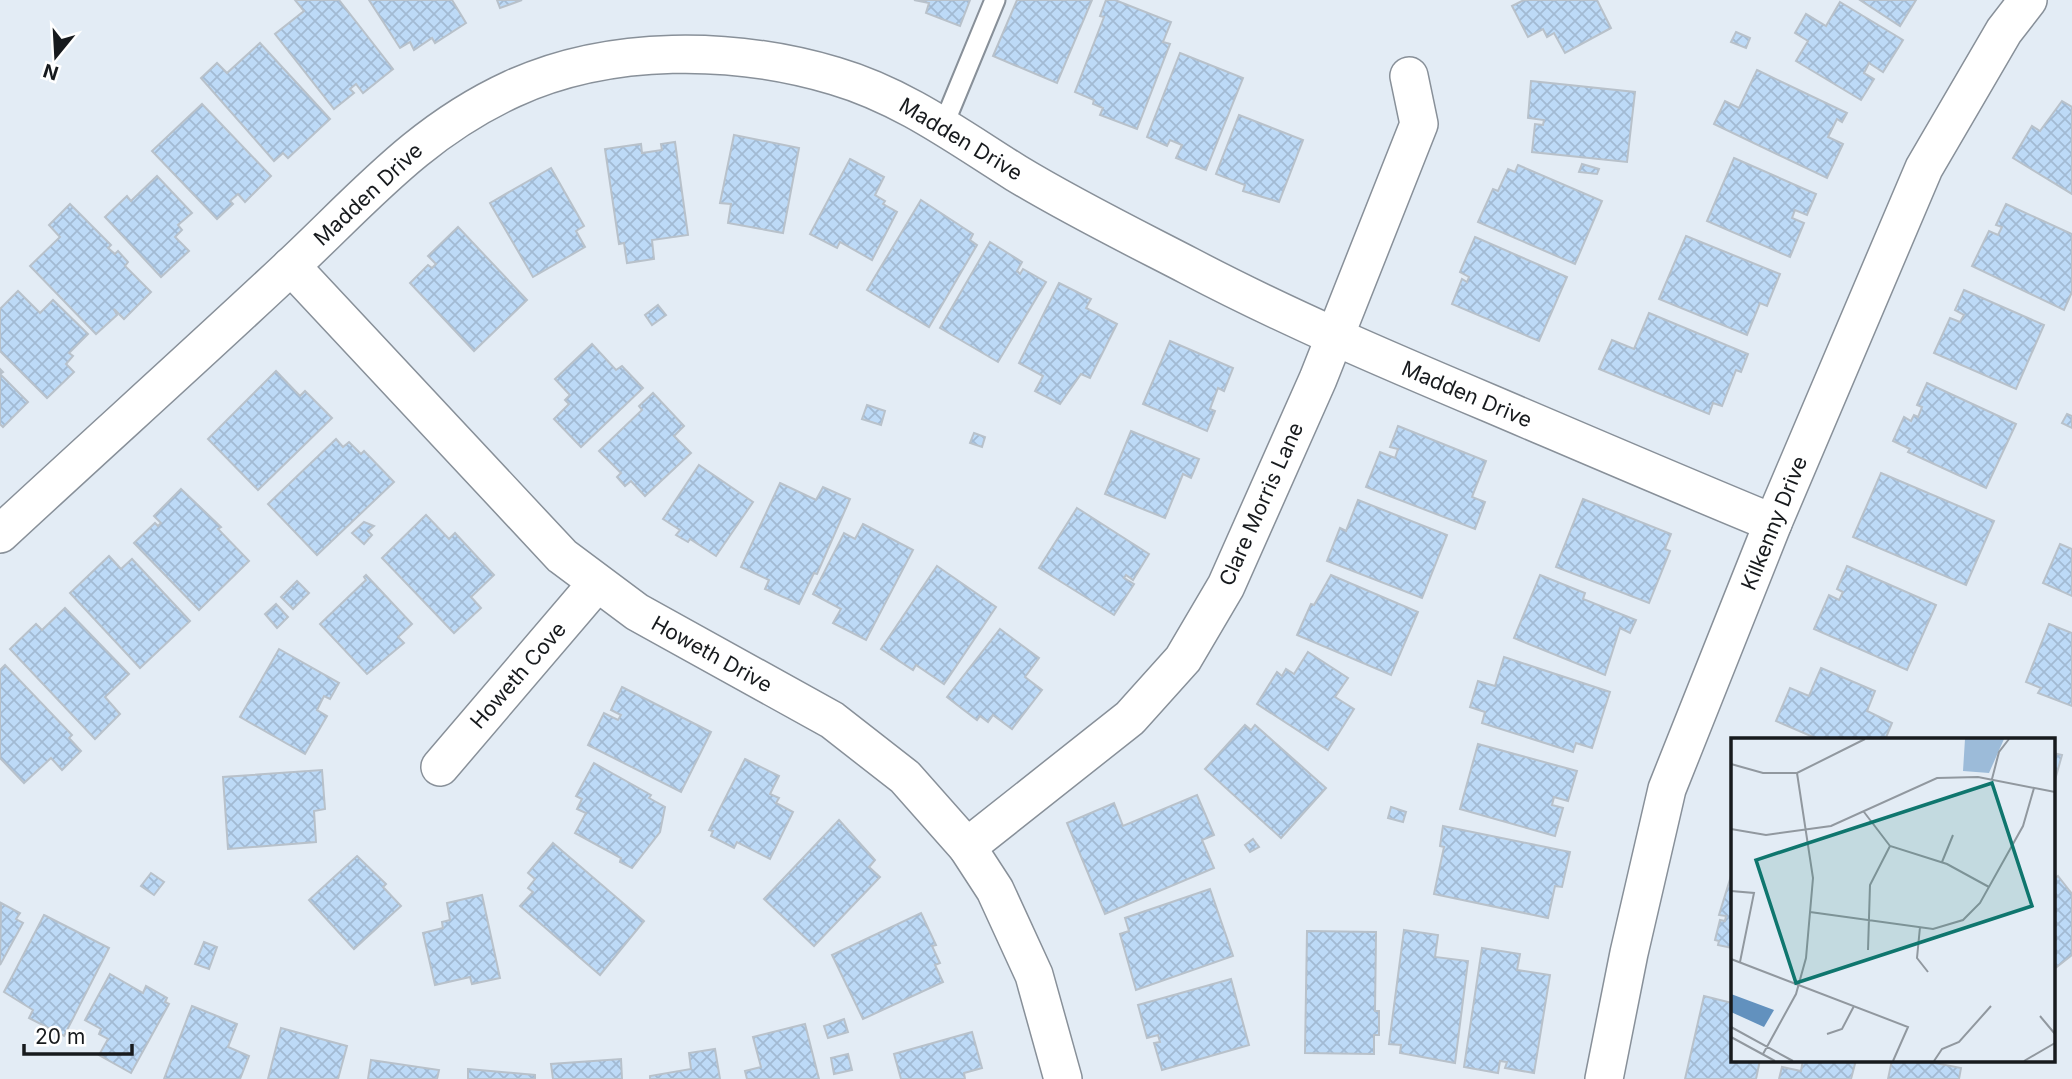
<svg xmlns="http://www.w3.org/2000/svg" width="2072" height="1079" viewBox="0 0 2072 1079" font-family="Inter,sans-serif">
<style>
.building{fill:url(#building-cross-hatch);stroke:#b8c1ca;stroke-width:2}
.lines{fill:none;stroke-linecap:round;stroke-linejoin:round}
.lane-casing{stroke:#889099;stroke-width:23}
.street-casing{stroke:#889099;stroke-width:40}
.lane{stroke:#fff;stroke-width:19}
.street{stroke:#fff;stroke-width:37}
.labels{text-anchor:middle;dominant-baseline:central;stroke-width:6;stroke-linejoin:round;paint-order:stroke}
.street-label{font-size:21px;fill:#171a1d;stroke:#fff}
.inset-road{fill:none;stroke:#91989f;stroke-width:2}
.view{fill:#0f766e;fill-opacity:0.15;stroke:#0f766e;stroke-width:3.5}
.inset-edge{fill:none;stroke:#171a1d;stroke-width:3.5}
</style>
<defs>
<pattern id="building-cross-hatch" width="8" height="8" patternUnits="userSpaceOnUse" patternTransform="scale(1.75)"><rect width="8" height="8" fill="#bddaf7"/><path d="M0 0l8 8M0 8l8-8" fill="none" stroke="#a2bad3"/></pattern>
</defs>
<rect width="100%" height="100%" fill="#e3ecf5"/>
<!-- building -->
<g class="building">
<polygon points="295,0 339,0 393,69 363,93 356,84 350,89 354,93 334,109 275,34 304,11"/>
<polygon points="369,0 452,0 466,23 435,43 432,38 414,50 410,42 400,48"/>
<polygon points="497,0 522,0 500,8"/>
<polygon points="914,0 970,0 960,26 926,13 929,3"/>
<polygon points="1017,0 1092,0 1057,83 993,56"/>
<polygon points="1106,0 1115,0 1171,22 1163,42 1170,44 1137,129 1100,115 1103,108 1093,104 1094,100 1075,92 1104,17 1100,16"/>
<polygon points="1524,0 1597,0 1611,28 1565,53 1554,33 1547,37 1543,29 1528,37 1512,6"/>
<polygon points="1860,0 1916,0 1900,26"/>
<polygon points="1840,2 1903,40 1883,72 1869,63 1864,73 1874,79 1861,100 1796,61 1808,41 1795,33 1806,14 1826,26"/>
<polygon points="1736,32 1750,38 1746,48 1731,42"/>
<polygon points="260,43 330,119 288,158 283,153 274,161 201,78 217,63 227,73"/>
<polygon points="1180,53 1243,78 1206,170 1176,158 1182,145 1170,140 1167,146 1147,137"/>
<polygon points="1757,70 1847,113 1842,122 1837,119 1828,137 1843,144 1827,178 1714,124 1725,101 1739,108"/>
<polygon points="1531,81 1635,92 1627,162 1532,152 1535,124 1543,125 1544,120 1528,118"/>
<polygon points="2062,101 2072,107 2072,194 2013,158 2032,126 2040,131"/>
<polygon points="202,104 271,176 245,202 238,194 230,201 233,204 217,219 152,151"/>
<polygon points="1239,115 1303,140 1279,202 1243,191 1245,185 1216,174"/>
<polygon points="734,135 799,148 783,233 728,223 731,204 720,203"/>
<polygon points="675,142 688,235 652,240 654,259 627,263 624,243 619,244 605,149 641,144 642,153 662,150 661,144"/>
<polygon points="1734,158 1816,194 1807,215 1795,210 1792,218 1804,223 1790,257 1707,221"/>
<polygon points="850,159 884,177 875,195 885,201 883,204 897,212 872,260 840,242 837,248 810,234"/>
<polygon points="1582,164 1599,169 1597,174 1579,172"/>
<polygon points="1518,165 1602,201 1575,264 1478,222 1493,189 1498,191 1508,169 1515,172"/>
<polygon points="551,168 584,226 576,231 585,247 533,277 490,203"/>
<polygon points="157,176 192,213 178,225 182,230 175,237 189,251 161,277 105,217 127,196 131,201"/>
<polygon points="921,200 973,234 970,240 977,245 929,327 867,290"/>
<polygon points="70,204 111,245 108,248 115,254 118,251 128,262 125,266 151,292 124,319 114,309 117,315 96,334 30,266 60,237 49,225"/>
<polygon points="2006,204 2072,234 2072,292 2064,310 1972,266 1989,231 1998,235 2002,227 1996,225"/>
<polygon points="458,227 527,300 474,351 410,283 428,265 432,268 436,264 428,256"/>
<polygon points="1686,236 1780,274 1767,306 1760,303 1747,335 1659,299"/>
<polygon points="1475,237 1567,277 1539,341 1452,304 1462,279 1467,282 1469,277 1460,272"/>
<polygon points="990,242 1022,262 1017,271 1020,274 1023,269 1046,282 998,362 940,328"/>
<polygon points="1059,283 1091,299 1086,308 1117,324 1090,378 1081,374 1060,404 1035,391 1043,376 1019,363"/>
<polygon points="1964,290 2044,325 2016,389 1934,353 1950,318 1960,322 1964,315 1955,310"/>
<polygon points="18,291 40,313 53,300 88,334 69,353 73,356 66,364 74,372 47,398 0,351 0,309"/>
<polygon points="658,305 666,315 652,325 645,315"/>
<polygon points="1649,313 1748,354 1741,372 1736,370 1722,406 1713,403 1709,414 1599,369 1612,340 1634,349"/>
<polygon points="1170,341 1233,368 1224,391 1218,388 1210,409 1215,411 1207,431 1143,404"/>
<polygon points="592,344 616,370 622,366 643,388 581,447 554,419 569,404 565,400 570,395 555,379"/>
<polygon points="0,369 3,372 0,374 28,402 3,427 0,424"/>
<polygon points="276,371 300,396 305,391 332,418 258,490 208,439"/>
<polygon points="1927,383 2016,424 1986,488 1908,452 1910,449 1893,441 1904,417 1911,421 1914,415 1918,417 1922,407 1917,405"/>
<polygon points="653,393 684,426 674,436 691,453 645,496 631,481 625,486 617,477 621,473 599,451 642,410 639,406"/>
<polygon points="867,405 885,411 881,425 862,419"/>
<polygon points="2067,414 2072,416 2072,428 2062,423"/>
<polygon points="1398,426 1486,461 1472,497 1485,502 1475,529 1366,487 1380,452 1395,458 1398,449 1390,447"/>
<polygon points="1131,431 1199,459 1191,478 1183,474 1165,518 1105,494"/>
<polygon points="974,433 985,437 982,447 970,443"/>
<polygon points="336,439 343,447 349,442 361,454 364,451 394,482 317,555 268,504"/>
<polygon points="699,465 753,502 716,556 690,539 688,542 676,535 680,530 663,519"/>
<polygon points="1881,473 1994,521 1966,585 1853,537"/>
<polygon points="780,483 816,500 823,487 850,499 817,574 814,573 799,604 765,589 769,580 741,567"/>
<polygon points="181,489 221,527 218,529 249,561 199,610 134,543 155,523 158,526 161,523 154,516"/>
<polygon points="1583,499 1671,534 1665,549 1670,551 1649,603 1556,567"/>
<polygon points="1358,500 1447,535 1422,598 1327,561 1340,528 1346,531"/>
<polygon points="1077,508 1149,554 1133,580 1126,575 1124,578 1134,584 1114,615 1039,568"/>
<polygon points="426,515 449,539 455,533 494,575 471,597 481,608 454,633 382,558"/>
<polygon points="364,522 374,526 368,531 372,535 364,544 352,533"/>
<polygon points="863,524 913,550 866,640 833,623 841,609 813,594 844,533 855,539"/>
<polygon points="2060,544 2072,549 2072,596 2043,583"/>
<polygon points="109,556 121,569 132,559 190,621 140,668 70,593"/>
<polygon points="937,566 996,607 944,684 916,665 913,670 881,649"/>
<polygon points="1847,566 1936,605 1907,670 1814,629 1829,595 1839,600 1843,592 1837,589"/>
<polygon points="366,575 412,624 398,637 404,643 367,674 320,624 366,580 364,577"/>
<polygon points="1331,575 1418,612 1391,675 1297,635 1311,604 1314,605"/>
<polygon points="1540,575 1585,593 1583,599 1636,620 1630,633 1620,628 1605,675 1514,638"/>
<polygon points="297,581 309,593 293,609 281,597"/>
<polygon points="276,604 288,617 277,628 265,614"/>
<polygon points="65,608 129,674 105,697 120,714 95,739 10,649 36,624 42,630"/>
<polygon points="2049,624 2072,633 2072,706 2038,693 2041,688 2026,682"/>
<polygon points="1000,629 1039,658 1025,677 1042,690 1012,729 993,715 988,722 980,716 977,720 947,697"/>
<polygon points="279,649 339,683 330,699 324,696 317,710 327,716 305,754 240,717"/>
<polygon points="1308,652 1348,678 1335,697 1354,709 1328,750 1257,704 1277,672 1282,676 1286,669 1294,674"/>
<polygon points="1504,657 1610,692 1592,748 1576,743 1573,752 1482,723 1485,712 1470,707 1478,681 1495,686"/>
<polygon points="5,665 72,735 69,738 81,751 62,770 51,758 24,783 0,758 0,670"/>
<polygon points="1821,668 1875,691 1867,711 1892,723 1885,740 1820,740 1776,721 1790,688 1809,696"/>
<polygon points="622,687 711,732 681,792 588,745 604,713 618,720 621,715 611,710"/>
<polygon points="1245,725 1251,730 1255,725 1326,788 1281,838 1205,769"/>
<polygon points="1478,744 1577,771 1568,801 1554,797 1552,805 1563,808 1555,836 1460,809"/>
<polygon points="2053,753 2062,755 2053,787"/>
<polygon points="745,759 779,776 770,794 779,798 776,803 793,812 770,859 737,842 734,848 711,836 713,831 709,830"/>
<polygon points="594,763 651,795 649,798 665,807 660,832 632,868 620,862 621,858 575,833 586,813 577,809 582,799 576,796"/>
<polygon points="322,770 325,809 314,811 316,842 228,849 223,777"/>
<polygon points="1197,795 1214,835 1202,840 1214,868 1105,914 1067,823 1114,803 1123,826"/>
<polygon points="1391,807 1406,812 1403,822 1388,818"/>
<polygon points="839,820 875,860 869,867 880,877 814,946 764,899"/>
<polygon points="1443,826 1570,852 1562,887 1555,886 1548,918 1434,894 1444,847 1440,846"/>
<polygon points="1253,839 1259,847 1250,852 1245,845"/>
<polygon points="553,843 644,921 600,975 520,906 533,892 528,888 535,879 528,873"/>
<polygon points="357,856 386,884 383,887 401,906 354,949 309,900"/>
<polygon points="151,873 164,882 154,895 141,886"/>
<polygon points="1731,876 1732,876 1732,948 1718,945 1719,941 1715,940 1720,920 1725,921 1726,916 1719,915"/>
<polygon points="2058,876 2072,894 2072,955 2053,970 2053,880"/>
<polygon points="1210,889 1233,956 1136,990 1120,934 1129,931 1125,918"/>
<polygon points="482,895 500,978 472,984 470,977 435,985 423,933 443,928 442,922 450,920 447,903"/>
<polygon points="1,903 20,913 16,919 23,923 0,965"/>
<polygon points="921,913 936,945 932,946 940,963 935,965 943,982 863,1019 832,955"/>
<polygon points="44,915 109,948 64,1036 29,1018 33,1010 4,992"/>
<polygon points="1404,930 1438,935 1435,957 1468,961 1455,1063 1400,1053 1401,1045 1389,1044"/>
<polygon points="1307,931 1376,932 1375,1011 1379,1011 1379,1035 1374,1035 1374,1054 1305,1053"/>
<polygon points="204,942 217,947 209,969 195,964"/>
<polygon points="1482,948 1520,954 1517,970 1550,975 1534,1073 1505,1068 1507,1062 1500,1061 1498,1073 1464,1067"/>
<polygon points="110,974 143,993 146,986 167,998 165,1002 169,1004 131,1073 99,1055 108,1039 99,1034 101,1029 85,1020"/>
<polygon points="1231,979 1249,1045 1162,1070 1154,1043 1160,1042 1158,1035 1147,1038 1138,1005"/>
<polygon points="1704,996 1732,1003 1732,1060 1760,1060 1756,1079 1685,1079"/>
<polygon points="192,1006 237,1024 228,1047 249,1056 240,1079 164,1079"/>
<polygon points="844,1019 848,1032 828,1038 824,1026"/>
<polygon points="805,1024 819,1079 747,1079 745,1071 761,1067 753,1037"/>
<polygon points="281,1028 347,1046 338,1079 268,1079"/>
<polygon points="972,1032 982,1068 964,1073 965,1079 901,1079 894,1054"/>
<polygon points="715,1049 720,1079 650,1079 650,1076 691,1069 689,1053"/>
<polygon points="848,1054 852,1070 834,1074 831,1058"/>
<polygon points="621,1059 622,1079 553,1079 551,1064"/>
<polygon points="371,1060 439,1070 437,1079 368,1079"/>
<polygon points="1803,1060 1856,1060 1851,1079 1779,1079 1782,1067 1801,1071"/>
<polygon points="1892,1060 1920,1060 1961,1068 1959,1079 1888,1079"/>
<polygon points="468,1069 535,1075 535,1079 468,1079"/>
</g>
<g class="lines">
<defs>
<polyline id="lane" points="943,126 995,0"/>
<g id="street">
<polyline points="291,266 562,556 637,612 832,720 905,777 967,847 995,890 1034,975 1063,1079"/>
<path d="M 0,534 C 96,445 193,358 288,269 C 362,200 418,132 512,89 C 610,44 734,46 835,76 C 903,96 957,136 1016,173 C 1072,207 1131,236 1189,266 C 1286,317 1387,360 1489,403 C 1583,443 1678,484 1773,523"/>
<polyline points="440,767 597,583"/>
<polyline points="967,847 1130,718 1183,659 1226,586 1318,379 1419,124 1409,76"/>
<polyline points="1604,1079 1629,953 1667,789 1773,523 1924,168 2004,31 2028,0"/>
</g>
</defs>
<!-- lane casing -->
<use href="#lane" class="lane-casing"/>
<!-- street casing -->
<use href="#street" class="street-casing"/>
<!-- lane -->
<use href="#lane" class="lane"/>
<!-- street -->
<use href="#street" class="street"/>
</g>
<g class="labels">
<!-- street labels -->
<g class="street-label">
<text transform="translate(961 139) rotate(31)">Madden Drive</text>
<text transform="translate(368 194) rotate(-43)">Madden Drive</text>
<text transform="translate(1467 394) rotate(23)">Madden Drive</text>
<text transform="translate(1261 504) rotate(-66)">Clare Morris Lane</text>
<text transform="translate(1774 523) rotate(-68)">Kilkenny Drive</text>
<text transform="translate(712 654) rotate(29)">Howeth Drive</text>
<text transform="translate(518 675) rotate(-49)">Howeth Cove</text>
</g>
</g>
<!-- overview -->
<g transform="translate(1731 738)">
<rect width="324" height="324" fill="#e3ecf5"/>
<path d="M 234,1 L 273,1 L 258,35 L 232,33 Z" fill="#9cbbd9"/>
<path d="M 0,256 L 43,272 L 33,289 L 0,274 Z" fill="#6291be"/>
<path class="inset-road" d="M 0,26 L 32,35 L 66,35 L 134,1M 261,41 L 268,14 L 278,1M 133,74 L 159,108 L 216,126 L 258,149M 0,91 L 35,97 L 100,88 L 206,40 L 247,39 L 324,54M 211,124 L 222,97M 0,153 L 23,155 L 9,224M 79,174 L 202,191 L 232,182 L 249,165 L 292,88 L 303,50M 189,189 L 186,220 L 197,234M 137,212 L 139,147 L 159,108M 0,221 L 177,289 L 162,323M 309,278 L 324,296M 0,289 L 62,323M 96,296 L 111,291 L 123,268M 0,299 L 44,323M 32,316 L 65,256 L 75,220 L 82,140 L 66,35M 203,323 L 211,311 L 228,304 L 260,268M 293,323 L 324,305"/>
<path class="view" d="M 261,45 L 301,168 L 65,245 L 25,122 Z"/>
<rect width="324" height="324" class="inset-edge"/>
</g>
<!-- north arrow -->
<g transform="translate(56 56) rotate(198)" stroke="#ffffff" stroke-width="5" paint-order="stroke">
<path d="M0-5L12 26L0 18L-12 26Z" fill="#171a1d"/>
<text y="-10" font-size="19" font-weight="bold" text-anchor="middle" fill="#171a1d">N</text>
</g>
<!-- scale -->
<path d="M24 1044v10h108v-10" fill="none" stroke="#171a1d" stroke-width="3.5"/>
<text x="35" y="1044" font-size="21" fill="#171a1d" stroke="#ffffff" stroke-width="5" paint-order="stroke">20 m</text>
</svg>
